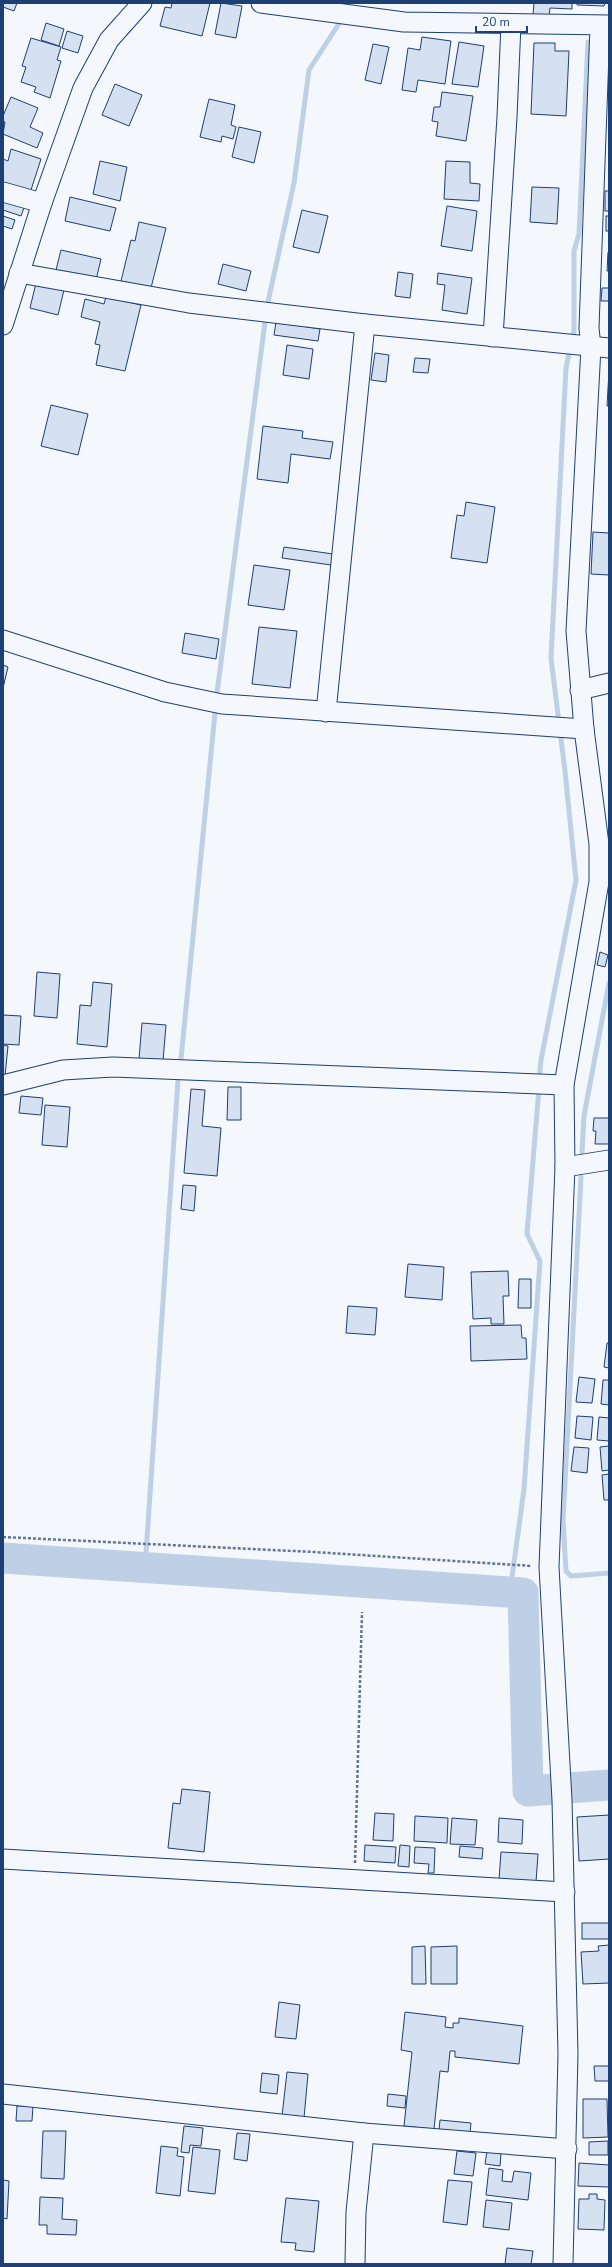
<svg xmlns="http://www.w3.org/2000/svg" width="612" height="2267" viewBox="0 0 612 2267" font-family="'Nunito Sans',sans-serif">
<style>
.lines{fill:none;stroke-linecap:round;stroke-linejoin:round}
.stream{stroke:#bed0e5;stroke-width:5}
.river{stroke:#bed0e5;stroke-width:31}
.building{fill:#d5e0f0;stroke:#1d3f73}
.minor-casing{stroke:#1d3f73;stroke-width:21}
.path{stroke:#5e769c;stroke-width:2.5;stroke-dasharray:3 2;stroke-linecap:butt}
.minor{stroke:#f4f7fb;stroke-width:19}
</style>
<rect width="100%" height="100%" fill="#f4f7fb"/>
<g class="lines">
<!-- stream -->
<g class="stream">
<polyline points="268,302 294,183 309,70 342,19"/>
<polyline points="572,340 574,330 574,251 579,234 588,42"/>
<polyline points="217,693 265,322"/>
<polyline points="181,1059 215,713"/>
<polyline points="539,1080 541,1060 576,880 565,771 551,658 566,368 570,348"/>
<polyline points="582,1152 584,1116 609,983"/>
<polyline points="581,1177 563,1520 566,1571 571,1576 609,1573"/>
<polyline points="145,1568 178,1080"/>
<polyline points="510,1592 524,1489 540,1261 527,1234 539,1088"/>
<polyline points="523,1593 535,1587"/>
</g>
<!-- river -->
<polyline class="river" points="3,1558 523,1593 528,1791 609,1785"/>
</g>
<!-- building -->
<g class="building">
<polygon points="3,3 17,3 14,11 3,7"/>
<polygon points="172,3 210,3 202,36 160,26 165,7 171,8"/>
<polygon points="221,3 242,6 236,38 215,34"/>
<polygon points="534,3 572,3 572,9 550,8 549,16 533,15"/>
<polygon points="577,3 605,3 604,6 577,5"/>
<polygon points="46,23 64,29 59,46 41,40"/>
<polygon points="67,31 83,36 78,53 62,48"/>
<polygon points="422,37 451,41 445,84 418,80 416,92 402,90 408,48 420,50"/>
<polygon points="31,38 61,47 57,60 61,61 50,98 34,92 36,87 21,82 26,67 22,66"/>
<polygon points="459,42 484,46 478,87 452,84"/>
<polygon points="534,43 555,43 555,51 569,51 566,116 531,114"/>
<polygon points="373,44 389,47 381,84 365,80"/>
<polygon points="115,84 142,95 129,126 102,115"/>
<polygon points="442,92 473,96 466,141 436,136 438,122 432,121 434,107 440,107"/>
<polygon points="11,97 38,108 30,127 43,133 37,148 3,134 5,122 3,121 3,116"/>
<polygon points="209,99 235,105 231,125 236,127 233,139 222,136 221,142 200,137"/>
<polygon points="239,127 261,132 254,163 232,157"/>
<polygon points="11,149 41,159 30,193 3,185 3,159 8,161"/>
<polygon points="100,161 127,167 120,201 93,194"/>
<polygon points="446,161 470,162 470,183 480,184 479,201 444,199"/>
<polygon points="532,187 559,188 557,224 530,222"/>
<rect x="605" y="191" width="4" height="20"/>
<polygon points="70,197 116,208 110,231 65,221"/>
<polygon points="3,198 25,205 21,216 3,210"/>
<polygon points="447,206 477,211 472,251 441,246"/>
<polygon points="302,210 328,216 319,253 293,247"/>
<polygon points="3,216 15,220 12,229 3,226"/>
<rect x="606" y="216" width="3" height="15"/>
<polygon points="139,222 166,228 151,288 121,281 131,240 135,241"/>
<polygon points="61,250 101,259 96,280 56,270"/>
<polygon points="608,252 609,252 609,271 607,271"/>
<polygon points="223,264 251,271 246,291 218,284"/>
<polygon points="398,272 413,274 410,298 395,296"/>
<polygon points="438,273 472,278 467,314 442,310 445,285 437,284"/>
<polygon points="36,283 64,290 58,315 30,308"/>
<polygon points="602,288 609,288 609,301 601,301"/>
<polygon points="106,297 141,305 125,371 96,365 100,345 95,344 100,322 81,317 85,299 104,304"/>
<polygon points="276,322 320,329 318,341 274,335"/>
<polygon points="287,345 313,349 309,379 283,375"/>
<polygon points="375,353 389,355 386,382 371,380"/>
<polygon points="415,358 430,359 428,373 413,372"/>
<polygon points="609,371 609,406 607,406"/>
<polygon points="51,405 88,414 78,455 41,446"/>
<polygon points="263,426 303,431 302,438 333,442 330,459 291,454 288,483 257,479"/>
<polygon points="466,502 495,507 487,563 451,558 457,515 464,516"/>
<polygon points="593,532 609,533 609,575 591,574"/>
<polygon points="284,547 333,554 331,565 282,558"/>
<polygon points="254,565 290,570 284,610 248,605"/>
<polygon points="259,627 297,631 290,688 252,684"/>
<polygon points="185,633 219,639 216,659 182,653"/>
<polygon points="3,665 8,667 3,688"/>
<polygon points="600,952 608,955 605,967 597,965"/>
<polygon points="37,972 60,974 57,1018 34,1016"/>
<polygon points="93,982 112,984 107,1047 77,1044 80,1005 91,1006"/>
<polygon points="3,1015 21,1016 19,1045 3,1044"/>
<polygon points="142,1023 166,1025 163,1061 139,1059"/>
<polygon points="3,1045 8,1046 5,1076 3,1076"/>
<polygon points="228,1087 241,1087 241,1120 227,1120"/>
<polygon points="191,1089 205,1090 202,1126 221,1128 217,1176 184,1173"/>
<polygon points="21,1096 43,1098 41,1115 19,1113"/>
<polygon points="45,1105 70,1107 67,1147 42,1145"/>
<polygon points="594,1118 609,1118 609,1144 595,1144 596,1131 593,1131"/>
<polygon points="183,1185 196,1186 194,1211 181,1209"/>
<polygon points="408,1264 444,1267 442,1300 405,1297"/>
<polygon points="508,1271 509,1296 503,1296 504,1324 491,1324 491,1318 473,1319 471,1272"/>
<polygon points="519,1279 531,1279 531,1308 518,1308"/>
<polygon points="348,1306 377,1308 375,1335 346,1333"/>
<polygon points="521,1325 522,1338 526,1338 527,1359 471,1361 470,1326"/>
<polygon points="607,1343 609,1343 609,1368 604,1367"/>
<polygon points="579,1377 595,1379 592,1403 576,1402"/>
<polygon points="603,1380 609,1380 609,1405 601,1404"/>
<polygon points="577,1416 593,1417 591,1440 575,1438"/>
<polygon points="599,1417 609,1418 609,1441 597,1440"/>
<polygon points="609,1446 609,1470 602,1471 600,1447"/>
<polygon points="574,1447 589,1448 587,1473 571,1471"/>
<polygon points="609,1474 609,1500 604,1500 602,1475"/>
<polygon points="182,1789 210,1792 204,1852 168,1848 173,1803 180,1804"/>
<polygon points="375,1813 394,1814 393,1841 373,1840"/>
<polygon points="609,1815 609,1859 579,1861 577,1817"/>
<polygon points="415,1816 448,1818 447,1843 414,1841"/>
<polygon points="452,1818 477,1820 475,1845 450,1844"/>
<polygon points="499,1818 523,1820 522,1844 498,1842"/>
<polygon points="365,1845 396,1847 395,1863 364,1861"/>
<polygon points="400,1845 410,1846 409,1867 398,1866"/>
<polygon points="460,1846 483,1848 482,1859 459,1857"/>
<polygon points="415,1847 435,1848 434,1873 428,1873 429,1864 414,1863"/>
<polygon points="501,1852 538,1854 536,1882 499,1880"/>
<rect x="582" y="1923" width="27" height="16"/>
<polygon points="609,1945 609,1983 583,1984 581,1952 599,1951 598,1946"/>
<polygon points="425,1946 426,1984 412,1984 412,1947"/>
<polygon points="457,1946 457,1984 431,1984 431,1947"/>
<polygon points="279,2002 300,2005 296,2039 275,2037"/>
<polygon points="405,2012 446,2017 445,2027 453,2028 453,2023 459,2023 459,2018 523,2026 519,2064 455,2057 455,2051 450,2051 448,2072 440,2071 434,2129 404,2126 412,2052 401,2050"/>
<polygon points="594,2066 609,2066 609,2081 595,2081"/>
<polygon points="287,2072 308,2074 304,2118 282,2116"/>
<polygon points="262,2073 279,2075 277,2094 260,2092"/>
<polygon points="388,2094 406,2096 405,2108 387,2106"/>
<polygon points="583,2099 607,2099 608,2137 583,2138"/>
<polygon points="17,2106 33,2106 32,2121 16,2121"/>
<polygon points="440,2120 471,2123 470,2133 439,2130"/>
<polygon points="184,2126 203,2128 201,2146 190,2145 189,2153 181,2152"/>
<polygon points="43,2131 66,2131 64,2179 41,2178"/>
<polygon points="237,2133 250,2134 247,2161 234,2159"/>
<polygon points="608,2141 608,2155 589,2155 589,2142"/>
<polygon points="161,2146 178,2148 177,2156 184,2157 180,2196 156,2193"/>
<polygon points="193,2147 220,2150 215,2194 188,2191"/>
<polygon points="457,2151 476,2153 473,2176 454,2174"/>
<polygon points="487,2151 501,2153 500,2166 485,2164"/>
<polygon points="579,2163 609,2165 609,2187 578,2186"/>
<polygon points="489,2168 503,2170 502,2181 512,2182 514,2171 531,2173 528,2200 486,2195"/>
<polygon points="3,2180 9,2181 7,2219 3,2218"/>
<polygon points="448,2180 472,2182 467,2225 443,2222"/>
<polygon points="589,2194 597,2194 597,2199 605,2200 604,2230 578,2229 579,2199 589,2199"/>
<polygon points="40,2197 63,2198 62,2219 77,2220 76,2235 47,2234 47,2225 39,2225"/>
<polygon points="286,2198 319,2201 314,2252 295,2250 296,2243 281,2242"/>
<polygon points="486,2200 512,2203 509,2230 483,2227"/>
<polygon points="507,2248 533,2251 531,2264 505,2264"/>
</g>
<g class="lines">
<defs>
<g id="minor">
<polyline points="261,3 404,22 609,25"/>
<polyline points="3,192 42,203"/>
<polyline points="19,273 189,303 365,324 609,348"/>
<polyline points="3,325 42,203 83,88 109,40 142,3"/>
<polyline points="493,337 507,117 511,24"/>
<polyline points="3,640 165,692 222,704 584,729"/>
<polyline points="580,690 609,683"/>
<polyline points="326,712 365,324"/>
<polyline points="3,1085 63,1070 113,1067 564,1085"/>
<polyline points="565,1167 609,1160"/>
<polyline points="3,1859 565,1892"/>
<polyline points="3,2094 364,2133 567,2149"/>
<polyline points="355,2264 356,2212 364,2133"/>
<polyline points="563,2264 568,2054 562,1800 549,1567 565,1167 564,1085 599,882 599,844 584,729 576,631 591,347 589,328 600,26"/>
</g>
</defs>
<!-- minor casing -->
<use href="#minor" class="minor-casing"/>
<!-- path -->
<g class="path">
<polyline points="3,1537 314,1552 532,1566"/>
<polyline points="355,1863 362,1612"/>
</g>
<!-- minor -->
<use href="#minor" class="minor"/>
</g>
<!-- border -->
<rect width="612" height="2267" fill="none" stroke="#1d3f73" stroke-width="8"/>
<!-- scale -->
<path d="M476 26v6h51v-6" fill="none" stroke="#1d3f73" stroke-width="2"/>
<text x="482" y="26" font-size="12" fill="#1d3f73" stroke="#f4f7fb" stroke-width="3" paint-order="stroke">20 m</text>
</svg>
